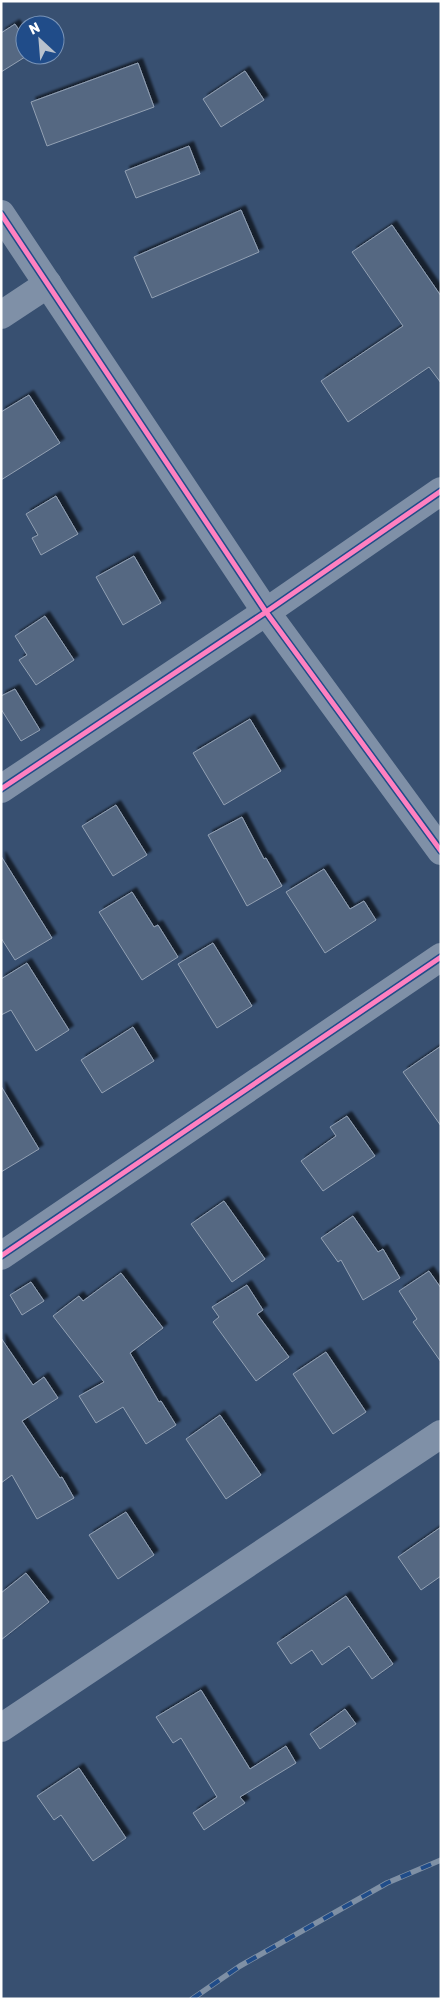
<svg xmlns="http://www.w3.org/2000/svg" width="442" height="2000" viewBox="0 0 442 2000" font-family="Rubik,sans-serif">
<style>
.building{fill:#546882;stroke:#93a1b4;filter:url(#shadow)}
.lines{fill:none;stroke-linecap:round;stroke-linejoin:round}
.minor{stroke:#7f90a7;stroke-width:28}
.rail-casing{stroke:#7f90a5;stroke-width:5.5}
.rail{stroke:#204c89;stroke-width:4;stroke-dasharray:11;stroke-linecap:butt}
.cycleway-casing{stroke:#204c89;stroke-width:8}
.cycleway{stroke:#ff80c0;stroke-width:5}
</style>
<defs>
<filter id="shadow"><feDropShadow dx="4.5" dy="-4.5" stdDeviation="1" flood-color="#0009"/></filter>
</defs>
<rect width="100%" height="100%" fill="#385071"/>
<!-- building -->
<g class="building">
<polygon points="15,24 25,39 25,57 1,72 1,33"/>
<polygon points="138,63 154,107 47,146 31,102"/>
<polygon points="245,71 264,100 221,127 203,99"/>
<polygon points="189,146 200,174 136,198 125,171"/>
<polygon points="241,210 259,252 152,298 134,257"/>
<polygon points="392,225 441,296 441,383 429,367 348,422 321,381 403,326 352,252"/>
<polygon points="29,395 60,443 1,480 1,412"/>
<polygon points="56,496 78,534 41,555 32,538 38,535 26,514"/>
<polygon points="134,556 161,603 123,625 96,577"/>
<polygon points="45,616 74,660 36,685 19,660 27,655 15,636"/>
<polygon points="15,689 40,730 21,741 1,709 1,696"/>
<polygon points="250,719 281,771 224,805 193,753"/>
<polygon points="116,805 147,855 113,876 82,826"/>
<polygon points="242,817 264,859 266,858 282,886 247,906 208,835"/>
<polygon points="1,856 52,938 15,960 1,938"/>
<polygon points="324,869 350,909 364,901 376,920 325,953 286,892"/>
<polygon points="132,892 154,927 158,925 178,957 142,980 99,912"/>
<polygon points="213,943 252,1006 217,1028 178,964"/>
<polygon points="27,963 69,1030 36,1051 11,1010 1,1015 1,979"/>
<polygon points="133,1027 154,1061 102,1093 81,1060"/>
<polygon points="441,1046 441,1126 403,1072"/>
<polygon points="1,1086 39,1149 1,1172"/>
<polygon points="347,1116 375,1156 323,1191 301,1161 336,1136 330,1127"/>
<polygon points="224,1201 265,1259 232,1282 191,1224"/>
<polygon points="353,1216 378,1252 383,1249 400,1278 363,1300 341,1260 338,1262 321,1238"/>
<polygon points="429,1271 441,1288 441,1362 413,1322 417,1319 399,1291"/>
<polygon points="121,1273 163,1328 130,1353 159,1402 161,1401 176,1425 146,1444 123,1407 96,1423 79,1396 104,1382 53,1316 79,1296 83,1301"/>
<polygon points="31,1282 44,1301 22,1315 10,1295"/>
<polygon points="247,1285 263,1310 257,1314 289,1357 256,1381 213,1322 219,1317 212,1307"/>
<polygon points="1,1338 33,1385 44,1377 58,1398 22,1421 60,1478 62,1477 74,1498 37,1519 12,1475 1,1483"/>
<polygon points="326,1352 366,1412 333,1434 293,1374"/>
<polygon points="220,1415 261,1475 226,1499 186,1439"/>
<polygon points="126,1512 154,1555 118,1579 89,1535"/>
<polygon points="441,1527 441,1576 421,1590 398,1557"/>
<polygon points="26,1573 49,1602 1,1640 1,1593"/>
<polygon points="346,1596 393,1664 372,1679 349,1646 322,1665 312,1650 291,1664 277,1643"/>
<polygon points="201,1690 250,1769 286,1746 296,1763 240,1797 245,1803 204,1830 193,1813 217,1797 181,1738 173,1743 156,1717"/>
<polygon points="345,1709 356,1724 320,1749 310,1734"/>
<polygon points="79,1768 126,1838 93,1861 61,1815 54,1820 37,1796"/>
</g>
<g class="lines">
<!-- minor -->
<g class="minor">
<polyline points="1,214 266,612 441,851"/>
<polyline points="1,315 48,284"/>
<polyline points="1,789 266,612 441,491"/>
<polyline points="1,1256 441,957"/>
<polyline points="1,1728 441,1434"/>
</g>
<defs>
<polyline id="rail" points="192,1999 240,1966 387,1883 441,1860"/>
</defs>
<!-- rail casing -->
<use href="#rail" class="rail-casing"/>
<!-- rail -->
<use href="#rail" class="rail"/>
<defs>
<g id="cycleway">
<polyline points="1,214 266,612 441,851"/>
<polyline points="1,789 266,612 441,491"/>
<polyline points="1,1256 441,957"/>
</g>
</defs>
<!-- cycleway casing -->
<use href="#cycleway" class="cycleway-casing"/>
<!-- cycleway -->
<use href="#cycleway" class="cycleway"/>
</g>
<!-- border -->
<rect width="442" height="2000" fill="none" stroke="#ffffff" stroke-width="5"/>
<!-- north arrow -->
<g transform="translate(40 40) rotate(334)"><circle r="24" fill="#204c89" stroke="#7994b8"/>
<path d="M0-4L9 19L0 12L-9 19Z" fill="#b9c2cd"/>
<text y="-8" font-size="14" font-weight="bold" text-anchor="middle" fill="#ffffff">N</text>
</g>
</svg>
